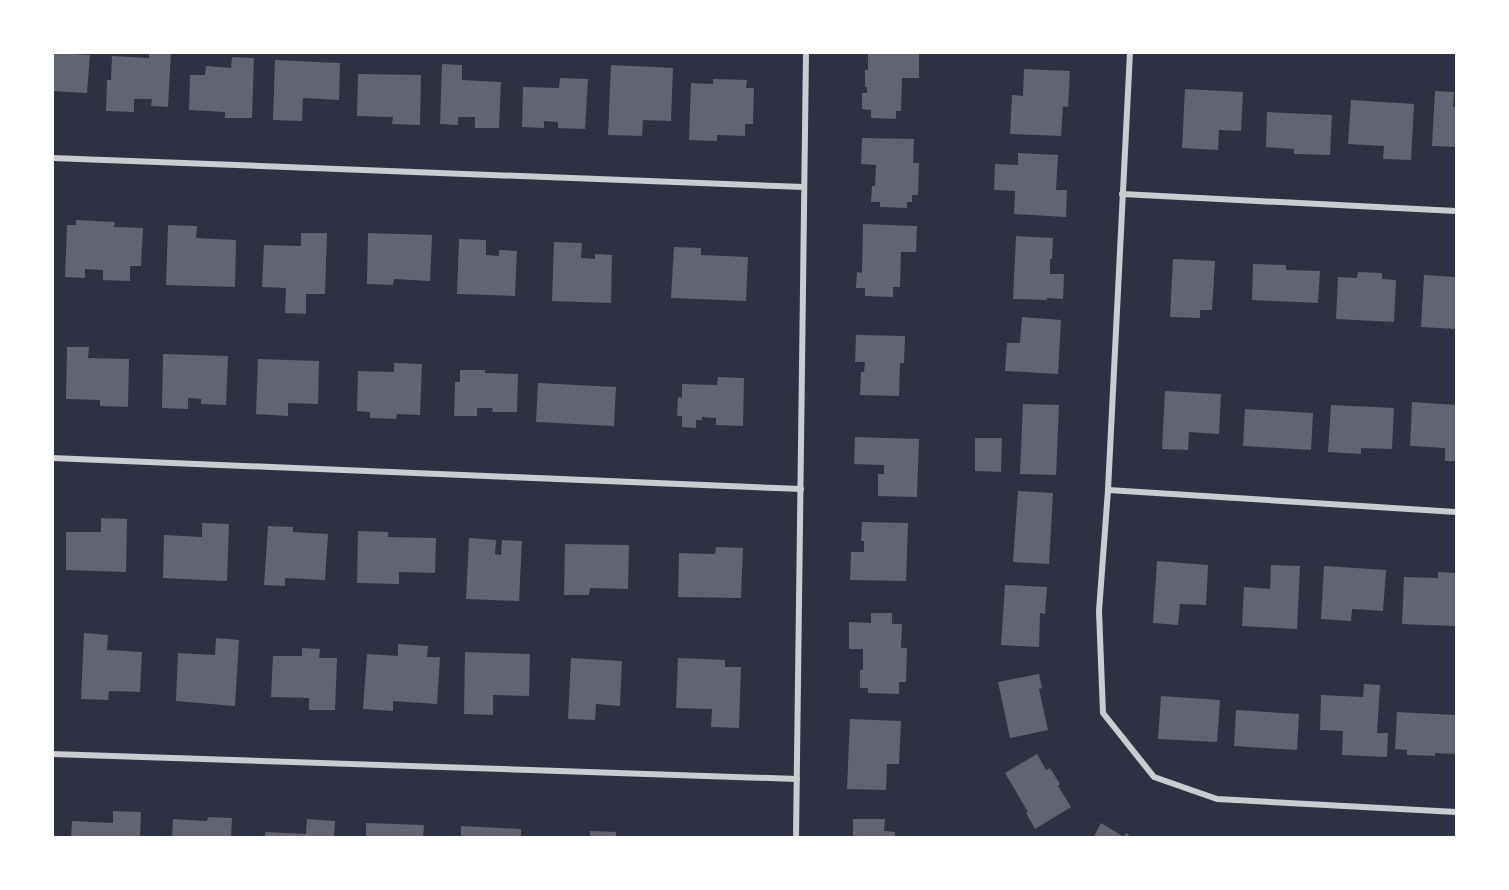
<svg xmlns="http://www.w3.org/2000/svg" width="1509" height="890" viewBox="0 0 1509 890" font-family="'Roboto Condensed',sans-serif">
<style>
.building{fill:#626471}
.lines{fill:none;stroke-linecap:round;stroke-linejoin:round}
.minor{stroke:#caccd0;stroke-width:6}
</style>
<rect width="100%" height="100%" fill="#2d3142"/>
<!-- building -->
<g class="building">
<polygon points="149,52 171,52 168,107 151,106 152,99 134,99 134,112 106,111 107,80 111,80 112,56 149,58"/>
<polygon points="868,52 919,52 919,78 902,78 901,111 896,111 896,119 871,118 871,110 862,109 862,93 867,93 867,87 865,87 865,70 868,70"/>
<polygon points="52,53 90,55 87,93 52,91"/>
<polygon points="232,57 254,58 252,118 225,118 225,112 189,110 190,75 205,75 206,66 231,68"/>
<polygon points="275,60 340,63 339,100 303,98 302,121 273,120"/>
<polygon points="442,64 462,65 462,80 501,82 499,128 475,128 475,117 458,117 458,125 440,124"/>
<polygon points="611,65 673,68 671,121 643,120 642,136 608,135"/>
<polygon points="1024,69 1070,71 1068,107 1063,106 1061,136 1010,134 1012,95 1023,96"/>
<polygon points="358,74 421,75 420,125 392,124 393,117 357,116"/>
<polygon points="560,78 588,79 585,129 558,128 558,122 544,121 544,128 522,127 523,87 559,88"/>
<polygon points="713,79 747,80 746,88 754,88 753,124 745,124 745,136 717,135 717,141 689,140 691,83 713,84"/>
<polygon points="1185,89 1243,92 1241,131 1219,130 1218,150 1182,148"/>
<polygon points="1435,91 1454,92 1453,107 1456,107 1456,147 1432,146"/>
<polygon points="1351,100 1414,104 1411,160 1383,159 1384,146 1348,144"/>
<polygon points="1267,112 1332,115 1330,155 1294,154 1294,149 1266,147"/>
<polygon points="862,138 914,139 913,163 919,163 918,195 912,195 912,202 907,202 907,208 880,207 880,202 871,202 872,186 875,186 876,165 861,164"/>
<polygon points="1018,153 1058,155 1056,190 1067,190 1066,217 1014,214 1015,191 994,190 995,164 1018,165"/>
<polygon points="76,220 115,222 114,227 143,228 141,266 130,266 130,281 103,280 103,270 85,269 85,278 65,277 67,225 76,225"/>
<polygon points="863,224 917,226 916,252 901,252 900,287 893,287 893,297 865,296 865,288 856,288 857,272 862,273"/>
<polygon points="168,225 197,226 196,238 236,240 235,287 166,285"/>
<polygon points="301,233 327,233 325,294 306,294 306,314 285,313 286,288 262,287 264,245 301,246"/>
<polygon points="368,233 432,235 430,281 394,279 393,285 367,284"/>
<polygon points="1016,236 1053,238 1052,259 1050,259 1050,274 1064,274 1063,299 1047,298 1047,300 1013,299"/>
<polygon points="459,239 486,240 486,255 499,256 499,250 517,251 515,296 457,294"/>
<polygon points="554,242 582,243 581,258 595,259 595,254 612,255 611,303 552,301"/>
<polygon points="674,247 701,248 701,255 748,257 746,301 671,298"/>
<polygon points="1173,259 1215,261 1212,310 1200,310 1200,318 1170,317"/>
<polygon points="1253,264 1286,265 1286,270 1320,271 1318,303 1252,300"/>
<polygon points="1358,272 1382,273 1382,279 1396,280 1394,322 1336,319 1338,277 1357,278"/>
<polygon points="1424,275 1456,277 1456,329 1421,327"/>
<polygon points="1022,317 1061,320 1058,374 1005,371 1007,343 1020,343"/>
<polygon points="856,335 905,336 904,363 900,363 899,396 860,395 861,372 864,372 865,362 855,362"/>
<polygon points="67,347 89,347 88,358 129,359 128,407 100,406 100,400 66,399"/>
<polygon points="163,354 228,356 226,405 201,404 201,399 188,398 188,409 162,408"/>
<polygon points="258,359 319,361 318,404 288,403 288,416 256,414"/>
<polygon points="394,363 422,364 420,415 397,414 396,419 370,418 370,412 357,411 358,371 394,372"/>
<polygon points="460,370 485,370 485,373 518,374 517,412 492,412 493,408 477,408 477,416 454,416 455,382 460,382"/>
<polygon points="718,377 744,378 743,426 716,425 716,418 702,417 702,420 696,420 696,428 682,427 682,416 677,416 678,397 682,398 682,384 717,385"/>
<polygon points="538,383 616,387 614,426 536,422"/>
<polygon points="1165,391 1221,394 1219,434 1189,432 1188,450 1162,449"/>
<polygon points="1412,402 1456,405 1456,461 1445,461 1445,448 1410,446"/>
<polygon points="1023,404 1059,405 1056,475 1020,474"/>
<polygon points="1331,405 1394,408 1392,449 1361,448 1361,454 1328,452"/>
<polygon points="1245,409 1313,413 1311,450 1243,446"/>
<polygon points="855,437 919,439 917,497 878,496 878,474 884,474 884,465 854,464"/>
<polygon points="975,438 1002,438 1001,472 975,471"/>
<polygon points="1018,491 1053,493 1049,564 1013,562"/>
<polygon points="101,518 127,519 126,572 66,570 66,532 101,532"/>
<polygon points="862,522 908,523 906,581 850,580 851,552 864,552 864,541 861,541"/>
<polygon points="202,523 229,524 227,581 163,578 164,535 202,537"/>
<polygon points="268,526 293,527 293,532 328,534 325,580 285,578 285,586 264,585"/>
<polygon points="358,531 388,532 388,537 436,538 435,573 399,572 399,584 357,583"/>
<polygon points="469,538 496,540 495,554 501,555 502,540 522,541 519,601 466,599"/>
<polygon points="565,544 629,545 628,589 590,588 589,595 564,595"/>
<polygon points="716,547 743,548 741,598 678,597 679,553 715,554"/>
<polygon points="1157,561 1208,565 1206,605 1180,604 1178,625 1153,623"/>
<polygon points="1271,565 1300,566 1297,629 1242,626 1244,587 1270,589"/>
<polygon points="1324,566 1386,570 1383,611 1352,609 1351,621 1321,619"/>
<polygon points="1438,572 1456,573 1456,626 1402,624 1404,577 1438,578"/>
<polygon points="1005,585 1047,587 1045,614 1040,613 1039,647 1001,645"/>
<polygon points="871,613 892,613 892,624 902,624 901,648 907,648 906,682 899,682 899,694 868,693 868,688 860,688 860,670 863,670 863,649 849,649 849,622 871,623"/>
<polygon points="84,633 108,635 107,650 142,652 140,692 109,691 108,700 81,699"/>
<polygon points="216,638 239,640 235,706 176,701 178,653 215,655"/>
<polygon points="398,644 428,646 427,657 440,657 437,704 393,701 393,711 363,709 367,654 398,656"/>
<polygon points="302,648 320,649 319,658 337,658 335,710 309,710 309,698 271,697 273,656 302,656"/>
<polygon points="465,652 530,654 529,696 493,695 493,715 464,714"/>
<polygon points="571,658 622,661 620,706 596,704 595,720 568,719"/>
<polygon points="678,658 725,660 725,667 741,667 739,728 711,727 712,709 676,708"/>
<polygon points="1039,674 1042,688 1039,689 1048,730 1010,738 998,682"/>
<polygon points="1364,684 1380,685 1377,733 1388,733 1387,757 1342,755 1343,731 1320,730 1321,695 1363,697"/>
<polygon points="1161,696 1220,700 1217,742 1158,739"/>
<polygon points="1236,710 1299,714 1297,750 1234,746"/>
<polygon points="1397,712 1456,715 1456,754 1435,753 1435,756 1407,755 1407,750 1395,749"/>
<polygon points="850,719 901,721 899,764 887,764 886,790 847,789"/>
<polygon points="1037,754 1046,770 1050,768 1060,784 1058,786 1071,807 1035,829 1026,813 1028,812 1005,773"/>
<polygon points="113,811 141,812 140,838 71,838 72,821 113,823"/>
<polygon points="208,817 232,818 231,838 172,838 173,819 207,821"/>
<polygon points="307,819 335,821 334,838 265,838 265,832 306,834"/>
<polygon points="853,819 885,819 884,831 895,832 895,838 853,838"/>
<polygon points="366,823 424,825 423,838 366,838"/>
<polygon points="1101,823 1124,837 1126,833 1133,838 1093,838"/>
<polygon points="461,826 521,829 521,838 461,838"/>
<polygon points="590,831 616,832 616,838 590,838"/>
</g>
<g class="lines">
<!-- minor -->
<g class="minor">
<polyline points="1130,52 1108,490 1099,611 1103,713 1154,777 1217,799 1456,812"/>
<polyline points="52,158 804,187"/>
<polyline points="1122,194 1456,211"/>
<polyline points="52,458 801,489"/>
<polyline points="1108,490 1456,512"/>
<polyline points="52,754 797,779"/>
<polyline points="796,838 806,52"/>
</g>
</g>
<!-- border -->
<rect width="1509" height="890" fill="none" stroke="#ffffff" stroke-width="108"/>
</svg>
